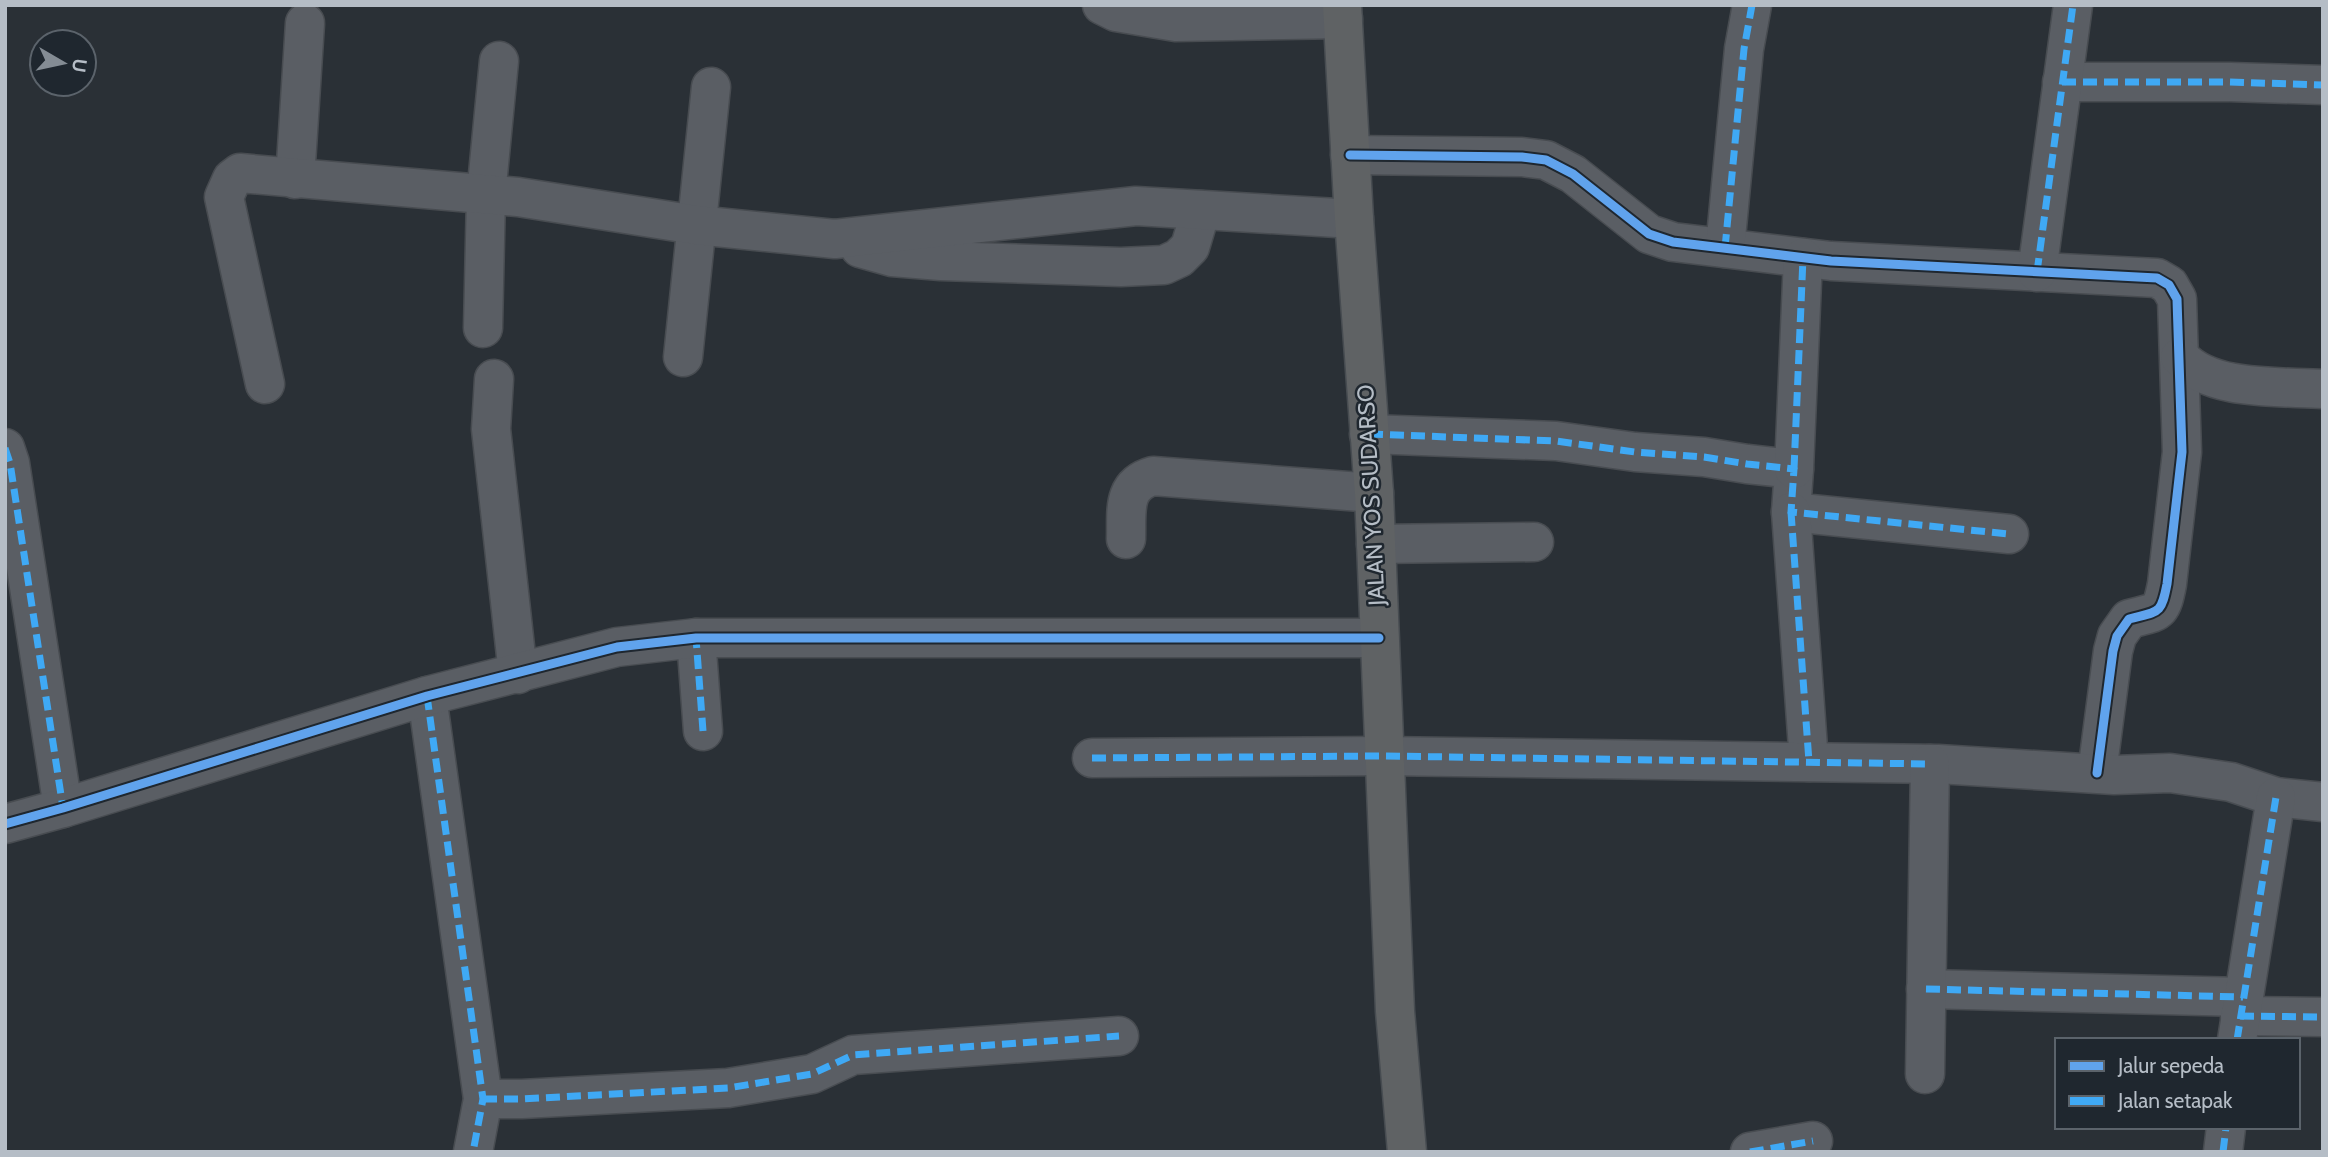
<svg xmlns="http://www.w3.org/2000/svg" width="2328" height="1157" viewBox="0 0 2328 1157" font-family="Cabin,sans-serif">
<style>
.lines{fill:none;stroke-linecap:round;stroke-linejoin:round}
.street-casing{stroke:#484c51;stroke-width:41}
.highway-casing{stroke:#474c51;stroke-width:41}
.street{stroke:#5a5e64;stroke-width:38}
.highway{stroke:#5f6264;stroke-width:38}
.quiet{stroke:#3fa9f5;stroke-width:7;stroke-dasharray:14 7;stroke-linecap:butt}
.cycleway-casing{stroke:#1f272f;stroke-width:13}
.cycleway{stroke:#60a3ed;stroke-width:9}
.labels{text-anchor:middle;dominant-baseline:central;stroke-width:5;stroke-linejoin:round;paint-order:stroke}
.street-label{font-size:23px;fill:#b5bdc6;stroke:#1f272f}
</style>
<rect width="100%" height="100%" fill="#2a3036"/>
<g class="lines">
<defs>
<g id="street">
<polyline points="1102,5 1116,12 1176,22 1343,19"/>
<polyline points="2062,82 2230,82 2323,85"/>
<path d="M 1350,155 L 1522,157 L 1546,160 L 1573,174 L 1649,234 L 1673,242 L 1831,261 L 2157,278 L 2169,285 L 2177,299 L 2182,452 L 2167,584 C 2161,615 2159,611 2129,619 L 2117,636 L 2113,651 L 2097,773"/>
<polyline points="295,179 305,23"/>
<polyline points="860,248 892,257 941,261 1121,267 1164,265 1179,258 1190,247 1201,210"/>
<polyline points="1725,248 1744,49 1752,5"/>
<polyline points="2037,272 2073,5"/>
<polyline points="483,328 486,195 499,61"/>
<polyline points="683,357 711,87"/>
<path d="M 2180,357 C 2211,392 2280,386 2323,389"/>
<polyline points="494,379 491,429 518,674"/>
<polyline points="265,384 224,197 232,179 240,173 518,197 696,225 835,239 1136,206 1354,219"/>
<polyline points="1369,434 1556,441 1635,452 1704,457 1747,464 1794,469 1791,512 2009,534"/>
<polyline points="5,448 10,463 63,808"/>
<polyline points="1794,469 1803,258"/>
<polyline points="1791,512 1809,762"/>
<path d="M 1126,539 C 1127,512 1121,485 1153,476 L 1374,493"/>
<polyline points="1376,544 1534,542"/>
<polyline points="696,638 703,731"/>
<polyline points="427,696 483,1099 473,1152"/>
<polyline points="1092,758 1383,756 1938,764 2114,775 2170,773 2231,782 2276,797 2323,802"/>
<polyline points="5,824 63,808 427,696 617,647 696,638 1379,638"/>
<polyline points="1926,989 2243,997"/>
<polyline points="2240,1016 2323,1017"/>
<polyline points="2237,1040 2276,797"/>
<polyline points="1925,1074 1930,764"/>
<polyline points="483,1099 522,1099 728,1088 812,1074 853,1055 1119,1036"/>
<polyline points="1750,1152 1813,1141"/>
<polyline points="2223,1152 2226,1127"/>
</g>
<polyline id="highway" points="1342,5 1354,219 1374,493 1395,1011 1407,1152"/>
</defs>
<!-- street casing -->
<use href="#street" class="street-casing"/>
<!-- highway casing -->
<use href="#highway" class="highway-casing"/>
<!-- street -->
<use href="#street" class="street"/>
<!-- highway -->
<use href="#highway" class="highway"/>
<!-- quiet -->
<g class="quiet">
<polyline points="2062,82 2230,82 2323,85"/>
<polyline points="1725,248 1744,49 1752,5"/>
<polyline points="2037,272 2073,5"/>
<polyline points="1369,434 1556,441 1635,452 1704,457 1747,464 1794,469 1791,512 2009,534"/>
<polyline points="5,448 10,463 63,808"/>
<polyline points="1794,469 1803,258"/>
<polyline points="1791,512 1809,762"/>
<polyline points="700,638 696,638 703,731"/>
<polyline points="427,696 483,1099 473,1152"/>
<polyline points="1092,758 1383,756 1930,764"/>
<polyline points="1926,989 2243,997"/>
<polyline points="2240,1016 2323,1017"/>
<polyline points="2237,1040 2276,797"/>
<polyline points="483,1099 522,1099 728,1088 812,1074 853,1055 1119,1036"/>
<polyline points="1750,1152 1813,1141"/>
<polyline points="2223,1152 2226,1127"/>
</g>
<defs>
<g id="cycleway">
<path d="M 1350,155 L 1522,157 L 1546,160 L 1573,174 L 1649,234 L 1673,242 L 1831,261 L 2157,278 L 2169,285 L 2177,299 L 2182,452 L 2167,584 C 2161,615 2159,611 2129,619 L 2117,636 L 2113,651 L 2097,773"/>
<polyline points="5,824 63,808 427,696 617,647 696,638 1379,638"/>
</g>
</defs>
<!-- cycleway casing -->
<use href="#cycleway" class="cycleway-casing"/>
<!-- cycleway -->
<use href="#cycleway" class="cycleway"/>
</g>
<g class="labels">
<!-- street labels -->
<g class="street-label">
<text transform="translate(1371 495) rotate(-93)">JALAN YOS SUDARSO</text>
</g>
</g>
<!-- border -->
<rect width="2328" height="1157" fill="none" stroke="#b5bdc6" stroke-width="14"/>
<!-- legend -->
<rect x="2055" y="1038" width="245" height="91" fill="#1f272f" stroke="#5b636b" stroke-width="2"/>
<rect x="2069" y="1061" width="35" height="10" fill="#60a3ed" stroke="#5b636b" stroke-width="2"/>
<text x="2118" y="1073" font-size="21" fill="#b5bdc6">Jalur sepeda</text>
<rect x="2069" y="1096" width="35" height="10" fill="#3fa9f5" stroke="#5b636b" stroke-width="2"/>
<text x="2118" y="1108" font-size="21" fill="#b5bdc6">Jalan setapak</text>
<!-- north arrow -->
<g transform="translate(63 63) rotate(99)"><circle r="33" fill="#1f272f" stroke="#5b636b" stroke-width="2"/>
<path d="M0-5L12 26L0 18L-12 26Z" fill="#848c94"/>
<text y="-10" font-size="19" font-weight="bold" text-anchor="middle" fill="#b5bdc6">U</text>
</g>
</svg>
